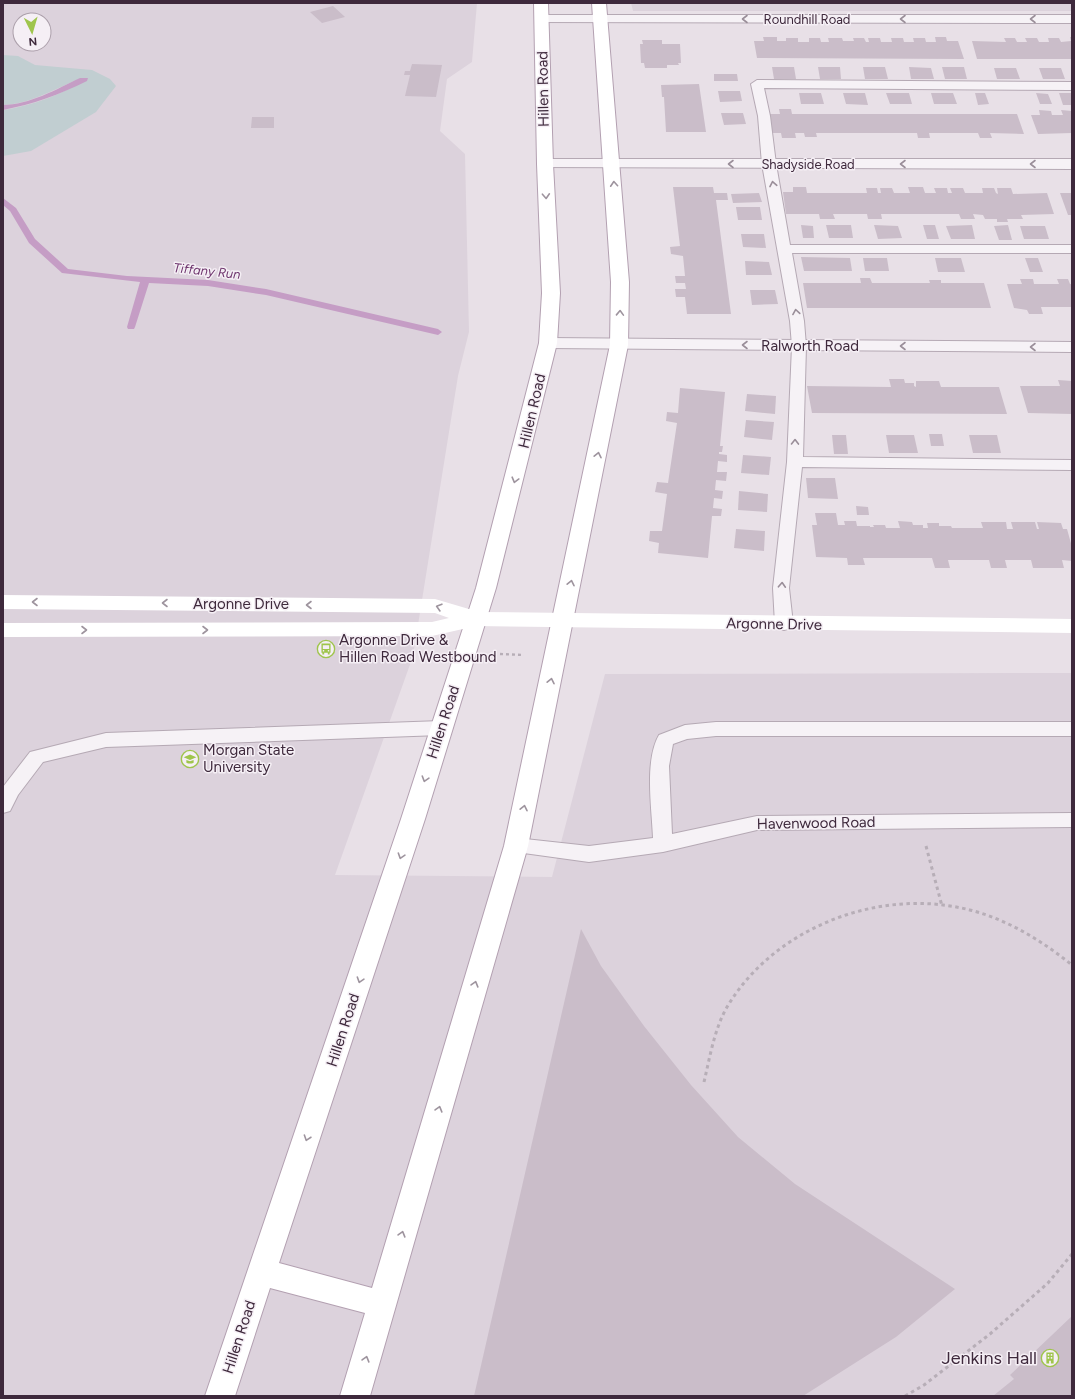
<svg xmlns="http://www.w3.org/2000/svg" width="1075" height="1399" viewBox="0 0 1075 1399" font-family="Figtree,sans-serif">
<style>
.built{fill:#dcd2dc;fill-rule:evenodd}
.green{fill:#c1ced1}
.water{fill:#c59dc5}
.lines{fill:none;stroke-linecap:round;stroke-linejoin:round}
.stream{fill:#c59dc5;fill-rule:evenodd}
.building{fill:#cabdc9}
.service-casing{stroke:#b5a9b4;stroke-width:2}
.minor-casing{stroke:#b5a9b4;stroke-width:2}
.primary-casing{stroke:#b3a0b1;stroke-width:2}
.path-far1{stroke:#b7aeb7;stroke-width:2.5;stroke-dasharray:3 3;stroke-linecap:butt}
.path{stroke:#b7aeb7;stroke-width:3;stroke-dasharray:3.5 3.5;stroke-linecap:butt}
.service{fill:#f6f2f6;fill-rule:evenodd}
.minor{fill:#f6f2f6;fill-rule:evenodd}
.secondary{fill:#fff;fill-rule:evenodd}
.primary{fill:#fff;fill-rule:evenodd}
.oneway{stroke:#9a8e99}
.oneway2{stroke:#9e949e}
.labels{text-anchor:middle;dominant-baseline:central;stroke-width:3;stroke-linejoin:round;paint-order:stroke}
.far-street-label{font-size:13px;fill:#3e293c;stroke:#f5eff5}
.far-water-label{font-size:13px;font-style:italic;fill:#6f366e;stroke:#f5eff5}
.street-label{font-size:15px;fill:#3e293c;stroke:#f5eff5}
.poi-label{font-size:15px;fill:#3e293c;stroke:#f5eff5;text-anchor:start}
.near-poi-label{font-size:18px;fill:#3e293c;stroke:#f5eff5;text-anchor:end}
</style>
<rect width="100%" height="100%" fill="#e8e0e7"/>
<!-- built -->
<g class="built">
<path d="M 3,3 L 477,3 L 472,62 L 447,79 L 440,131 L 465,154 L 469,332 L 458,376 L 413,656 L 335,875 L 552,877 L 605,674 L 1072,673 L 1072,1396 L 3,1396 ZM 20,20 L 44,20 L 44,44 L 20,44 Z"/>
<polygon points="631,3 1072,3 1072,11 633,11"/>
</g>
<!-- green -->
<path class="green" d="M 3,55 L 18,56 L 35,65 L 92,70 L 110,79 L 116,86 L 96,112 L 31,151 L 3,156 L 3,110 C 34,105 61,95 88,78 C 78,78 70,83 61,87 C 43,95 22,105 3,105 Z"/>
<!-- water -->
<path class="water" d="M 80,78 L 88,78 L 87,81 C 59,95 33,104 3,110 L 3,105 C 29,105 57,89 80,78 Z"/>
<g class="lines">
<!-- stream -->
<polygon class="stream" points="3,198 16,208 35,239 68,269 127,276 208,280 266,289 438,329 442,332 438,335 266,295 208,286 149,283 135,327 134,329 128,329 127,327 140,282 62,273 29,243 10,211 3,205"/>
</g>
<!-- building -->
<g class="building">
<polygon points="333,6 345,17 322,23 310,12"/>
<polygon points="763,37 777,37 777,41 786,41 786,38 798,38 798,42 809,42 809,38 820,38 821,42 829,42 828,38 842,38 843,41 854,41 853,38 864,38 866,42 869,42 868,38 880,38 881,42 892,42 891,38 903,38 904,42 914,42 913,38 925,38 926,42 936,42 935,37 946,37 947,41 958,41 964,59 757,58 754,41 764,41"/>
<polygon points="1070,37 1072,37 1072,59 977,59 972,41 1006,42 1004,38 1015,38 1017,42 1027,42 1025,38 1037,38 1039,42 1049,42 1048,38 1059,38 1061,42 1071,41"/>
<polygon points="642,40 662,40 662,44 680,44 681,63 678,63 679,65 667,65 667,68 645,68 644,63 641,63 640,44 643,44"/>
<polygon points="412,64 442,65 436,97 405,96 410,75 404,75 405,71 410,71"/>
<polygon points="772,67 794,67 796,79 774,79"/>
<polygon points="818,67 840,67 841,79 820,79"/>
<polygon points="863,67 885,67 888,79 865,79"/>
<polygon points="909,67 931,68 934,79 911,79"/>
<polygon points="942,67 964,67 967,79 945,79"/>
<polygon points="994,68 1016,68 1020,79 997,79"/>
<polygon points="1039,68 1061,68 1065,79 1043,79"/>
<polygon points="714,74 737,74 738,81 714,81"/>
<polygon points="699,84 706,132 666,132 664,97 662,97 661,85"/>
<polygon points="718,91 740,91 742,101 720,102"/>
<polygon points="799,93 821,93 824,104 801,104"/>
<polygon points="843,93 865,93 868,105 846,104"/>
<polygon points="886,93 909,93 912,104 890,104"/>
<polygon points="931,93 953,93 957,104 934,104"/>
<polygon points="975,93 985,93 989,104 978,105"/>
<polygon points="1036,93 1048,94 1052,104 1040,104"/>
<polygon points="1059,93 1072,93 1072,105 1063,105"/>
<polygon points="779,109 791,109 792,114 1017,114 1024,134 990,133 992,138 980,138 978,133 929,133 930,138 918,138 917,133 816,133 817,137 805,137 804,133 795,133 796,138 782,138 781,133 771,133 768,114 780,114"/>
<polygon points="1039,110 1051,111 1052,115 1063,115 1061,110 1072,111 1072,133 1038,134 1031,115 1040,115"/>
<polygon points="721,113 743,113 746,124 724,125"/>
<polygon points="252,117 274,117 274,128 251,128"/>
<polygon points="673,187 713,187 714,193 727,193 728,200 716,200 731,314 687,314 685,297 676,297 675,289 686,289 685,283 676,283 675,276 685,276 683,256 671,254 670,247 680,246"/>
<polygon points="793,187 806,187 807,193 867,193 866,188 877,188 878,193 881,193 880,188 892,188 894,193 910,193 908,187 923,187 925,193 936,193 934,188 947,188 948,193 952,193 950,188 963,188 965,193 983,193 982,188 994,188 996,193 998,194 997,188 1011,188 1013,194 1047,193 1054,214 1021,215 1023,219 1007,219 1008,222 997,222 997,219 985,219 983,215 973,214 975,219 961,219 959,214 881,214 882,219 868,219 867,214 833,214 835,219 820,219 819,214 786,214 783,192 793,192"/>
<polygon points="759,193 762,202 733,203 731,194"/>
<polygon points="1060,193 1072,193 1072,215 1068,215"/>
<polygon points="736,207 760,207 762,220 738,220"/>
<polygon points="801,225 813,226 814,238 803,238"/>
<polygon points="826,225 851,225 853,238 829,238"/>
<polygon points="874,225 898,226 902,238 878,239"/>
<polygon points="923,225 935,225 939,239 927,239"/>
<polygon points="972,225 975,239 951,239 946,226"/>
<polygon points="1008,225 1012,240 999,240 994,226"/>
<polygon points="1020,226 1045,226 1049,239 1024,239"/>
<polygon points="741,234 764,234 766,248 743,247"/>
<polygon points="801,257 850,258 852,271 804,271"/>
<polygon points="863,258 887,258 889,271 865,271"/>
<polygon points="935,258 961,258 965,272 938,272"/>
<polygon points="1025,258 1038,258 1043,272 1030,272"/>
<polygon points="745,261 769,262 772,275 746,275"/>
<polygon points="860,278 870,278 872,283 930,283 929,280 941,280 941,283 984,283 991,308 807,308 803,283 861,283"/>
<polygon points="1020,279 1033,279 1034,284 1059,284 1057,279 1068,279 1070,284 1072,284 1072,307 1041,307 1043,314 1029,314 1027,310 1014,308 1007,284 1022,284"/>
<polygon points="750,290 775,290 778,304 752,305"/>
<polygon points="889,379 904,379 905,383 914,383 914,386 916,387 916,381 939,381 941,387 999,387 1007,414 812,413 807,386 891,387"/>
<polygon points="1058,380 1072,381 1072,414 1028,413 1020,386 1060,386"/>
<polygon points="680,388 725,392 720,446 723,446 722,452 719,452 719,454 727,455 727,462 718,461 717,472 727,472 726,481 716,480 715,490 723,491 722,499 714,498 713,508 722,509 721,516 712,516 708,558 658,553 659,543 649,541 650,531 662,531 667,494 655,492 657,482 668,483 677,423 666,421 667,412 678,413"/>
<polygon points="747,394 776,396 775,414 745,411"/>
<polygon points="746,420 774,422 772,440 744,437"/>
<polygon points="929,434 942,434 944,446 931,446"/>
<polygon points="832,435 846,435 848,454 834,454"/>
<polygon points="886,435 914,435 918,453 889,453"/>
<polygon points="969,435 997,435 1001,453 973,453"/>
<polygon points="743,455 771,457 769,475 741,473"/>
<polygon points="806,478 835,478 838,499 808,498"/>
<polygon points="739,491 768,494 767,512 738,510"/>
<polygon points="856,506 868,507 869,515 857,515"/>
<polygon points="815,513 836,513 838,525 845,525 844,521 856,521 857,526 870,526 870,527 874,527 873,525 885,525 886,528 900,528 898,521 912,522 913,525 923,525 923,528 928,528 927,523 939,523 939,526 951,526 952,528 983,528 981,522 1006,522 1007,529 1013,529 1011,522 1035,522 1037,529 1039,529 1037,522 1061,523 1063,529 1067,529 1072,547 1072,561 1062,560 1064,568 1033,568 1031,560 1005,560 1007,568 991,568 989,560 948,560 950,568 935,568 932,558 863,558 865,565 848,565 847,558 816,557 812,525 817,525"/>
<polygon points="736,529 765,531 764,551 734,548"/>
<polygon points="581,929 601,966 644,1026 691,1085 738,1137 795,1184 955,1289 896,1337 803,1396 474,1396"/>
<polygon points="1072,1316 1072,1396 993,1396 1014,1379 1010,1375"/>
</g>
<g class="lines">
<defs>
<g id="service">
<polygon points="757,80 1072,82 1072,90 764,88 770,116 776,164 790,245 1072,245 1072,253 792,253 804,321 806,346 803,457 1072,460 1072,470 802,467 789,588 793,624 790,628 784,630 778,628 775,624 773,588 787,462 792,346 790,321 762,164 758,116 751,84"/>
<polygon points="441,721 447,723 450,728 447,733 441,735 106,747 43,762 18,795 10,811 3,813 3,787 30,752 106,733"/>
<path d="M 716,722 L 1072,722 L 1072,736 L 716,736 L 687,739 L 673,744 L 669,766 L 672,834 L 757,816 L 1072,813 L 1072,827 L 757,830 L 663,852 L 589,862 L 509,851 L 506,846 L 509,841 L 516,838 L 589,846 L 653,838 C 652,809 644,761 659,735 L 685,725 Z"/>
</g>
<g id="minor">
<polygon points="542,15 1072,15 1072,23 537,22 535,19 537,16"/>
<polygon points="545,159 1072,159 1072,169 539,167 537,164 539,161"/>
<polygon points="548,338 1072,342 1072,352 548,348 542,347 539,343 542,339"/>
</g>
<polygon id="primary" points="534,3 548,3 553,164 560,293 557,343 496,588 425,819 279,1263 372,1288 504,846 610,345 611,282 592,3 606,3 629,282 628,345 528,846 370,1396 340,1396 365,1313 270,1288 235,1396 205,1396 401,819 476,588 539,343 542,293 537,164"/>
</defs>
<!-- service casing -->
<use href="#service" class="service-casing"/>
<!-- minor casing -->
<use href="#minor" class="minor-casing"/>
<!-- primary casing -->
<use href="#primary" class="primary-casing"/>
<!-- path-far1 -->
<polyline class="path-far1" points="500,654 524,655"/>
<!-- path -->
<g class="path">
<polyline points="926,846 942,906"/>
<path d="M 704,1082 C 710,1057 714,1030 727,1007 C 774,928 877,888 966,909 C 1005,918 1041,940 1072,965"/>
<polyline points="905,1396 924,1385 990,1334 1048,1283 1072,1254"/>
</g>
<!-- service -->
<use href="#service" class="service"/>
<!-- minor -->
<use href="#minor" class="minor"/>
<!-- secondary -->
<polygon class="secondary" points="3,595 435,599 479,612 1072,619 1072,633 476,626 432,636 3,637 3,623 432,622 449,618 435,613 3,609"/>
<!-- primary -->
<use href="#primary" class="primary"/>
</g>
<!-- one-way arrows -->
<defs><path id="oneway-chevron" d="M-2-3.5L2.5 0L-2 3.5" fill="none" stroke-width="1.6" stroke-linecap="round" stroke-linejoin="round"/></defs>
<g class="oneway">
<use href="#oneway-chevron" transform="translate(745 19) rotate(-180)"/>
<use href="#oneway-chevron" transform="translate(903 19) rotate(-180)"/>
<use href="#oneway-chevron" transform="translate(1033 19) rotate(-180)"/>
<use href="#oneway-chevron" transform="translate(731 164) rotate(180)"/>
<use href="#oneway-chevron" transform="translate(903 164) rotate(-180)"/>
<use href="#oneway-chevron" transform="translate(1033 164) rotate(-180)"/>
<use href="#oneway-chevron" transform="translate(773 184) rotate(-101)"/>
<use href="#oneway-chevron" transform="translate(796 312) rotate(-99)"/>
<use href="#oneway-chevron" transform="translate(745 345) rotate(-180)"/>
<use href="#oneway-chevron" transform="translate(903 346) rotate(-180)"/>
<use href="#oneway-chevron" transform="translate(1033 347) rotate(-180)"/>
<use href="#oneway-chevron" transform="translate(795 442) rotate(-89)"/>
<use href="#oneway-chevron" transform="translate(782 585) rotate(-87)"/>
</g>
<g class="oneway2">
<use href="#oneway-chevron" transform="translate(614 184) rotate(-94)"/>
<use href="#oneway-chevron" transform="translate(546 196) rotate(87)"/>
<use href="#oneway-chevron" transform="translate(620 313) rotate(-88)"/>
<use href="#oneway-chevron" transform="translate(598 455) rotate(-78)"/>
<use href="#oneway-chevron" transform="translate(515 480) rotate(105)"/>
<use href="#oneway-chevron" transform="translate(571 583) rotate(-78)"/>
<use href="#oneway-chevron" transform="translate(35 602) rotate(-180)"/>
<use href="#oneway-chevron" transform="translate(165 603) rotate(-180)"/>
<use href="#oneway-chevron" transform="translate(309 605) rotate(-180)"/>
<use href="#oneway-chevron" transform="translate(439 607) rotate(-164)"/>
<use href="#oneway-chevron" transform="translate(84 630)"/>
<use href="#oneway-chevron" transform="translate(205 630)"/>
<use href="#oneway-chevron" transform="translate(551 681) rotate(-78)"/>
<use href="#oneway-chevron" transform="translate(425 779) rotate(107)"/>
<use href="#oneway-chevron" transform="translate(524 808) rotate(-78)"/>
<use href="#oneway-chevron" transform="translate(401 856) rotate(108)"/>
<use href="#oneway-chevron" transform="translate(360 980) rotate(108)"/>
<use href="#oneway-chevron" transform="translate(475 984) rotate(-74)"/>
<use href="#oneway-chevron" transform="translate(439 1109) rotate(-74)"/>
<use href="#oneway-chevron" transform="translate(307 1138) rotate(109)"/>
<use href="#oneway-chevron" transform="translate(402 1234) rotate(-74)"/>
<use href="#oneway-chevron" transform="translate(366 1359) rotate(-74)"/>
</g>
<!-- icons -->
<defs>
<symbol id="bus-ring" viewBox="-11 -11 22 22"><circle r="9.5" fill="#f5eff5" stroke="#9fc54c" stroke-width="1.5"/><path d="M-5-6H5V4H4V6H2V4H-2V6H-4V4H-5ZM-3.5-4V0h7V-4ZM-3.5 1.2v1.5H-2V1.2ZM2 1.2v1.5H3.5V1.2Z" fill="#9fc54c"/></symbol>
<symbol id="university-ring" viewBox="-11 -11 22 22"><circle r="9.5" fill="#f5eff5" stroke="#9fc54c" stroke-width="1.5"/><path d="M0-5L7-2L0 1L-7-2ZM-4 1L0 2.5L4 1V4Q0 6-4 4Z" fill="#9fc54c"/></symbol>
<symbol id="building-ring" viewBox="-11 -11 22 22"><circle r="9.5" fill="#f5eff5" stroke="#9fc54c" stroke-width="1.5"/><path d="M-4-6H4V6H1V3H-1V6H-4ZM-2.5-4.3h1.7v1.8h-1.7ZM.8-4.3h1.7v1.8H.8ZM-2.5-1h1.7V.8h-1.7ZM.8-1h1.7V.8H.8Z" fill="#9fc54c"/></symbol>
</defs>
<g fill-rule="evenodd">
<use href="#bus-ring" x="316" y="639" width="20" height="20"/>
<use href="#university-ring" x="180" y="749" width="20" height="20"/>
<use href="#building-ring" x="1040" y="1348" width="20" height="20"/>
</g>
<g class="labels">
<!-- far-street labels -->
<g class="far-street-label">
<text x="807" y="19">Roundhill Road</text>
<text x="808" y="164">Shadyside Road</text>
</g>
<!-- far-water labels -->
<g class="far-water-label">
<text transform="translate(207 271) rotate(6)">Tiffany Run</text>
</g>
<!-- street labels -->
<g class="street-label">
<text transform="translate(543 89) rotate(-91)">Hillen Road</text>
<text x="810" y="346">Ralworth Road</text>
<text transform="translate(532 411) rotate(-77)">Hillen Road</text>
<text x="241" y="604">Argonne Drive</text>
<text transform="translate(774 624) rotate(1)">Argonne Drive</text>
<text transform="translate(443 722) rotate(-72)">Hillen Road</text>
<text transform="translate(816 823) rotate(-1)">Havenwood Road</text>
<text transform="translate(343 1030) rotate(-72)">Hillen Road</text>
<text transform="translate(239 1337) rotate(-72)">Hillen Road</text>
</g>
<!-- poi labels -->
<g class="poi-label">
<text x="339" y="640">Argonne Drive &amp;<tspan x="339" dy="17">Hillen Road Westbound</tspan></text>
<text x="203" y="750">Morgan State<tspan x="203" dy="17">University</tspan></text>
</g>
<!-- near-poi labels -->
<g class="near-poi-label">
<text x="1037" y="1358">Jenkins Hall</text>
</g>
</g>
<!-- border -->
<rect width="1075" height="1399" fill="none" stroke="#3e293c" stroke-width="8"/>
<!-- north arrow -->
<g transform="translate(32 32) rotate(175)"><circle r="19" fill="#f5eff5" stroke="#aca0ab"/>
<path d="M0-3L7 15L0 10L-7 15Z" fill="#9fc54c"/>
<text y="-6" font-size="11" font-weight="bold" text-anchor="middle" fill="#3e293c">N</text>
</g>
</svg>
